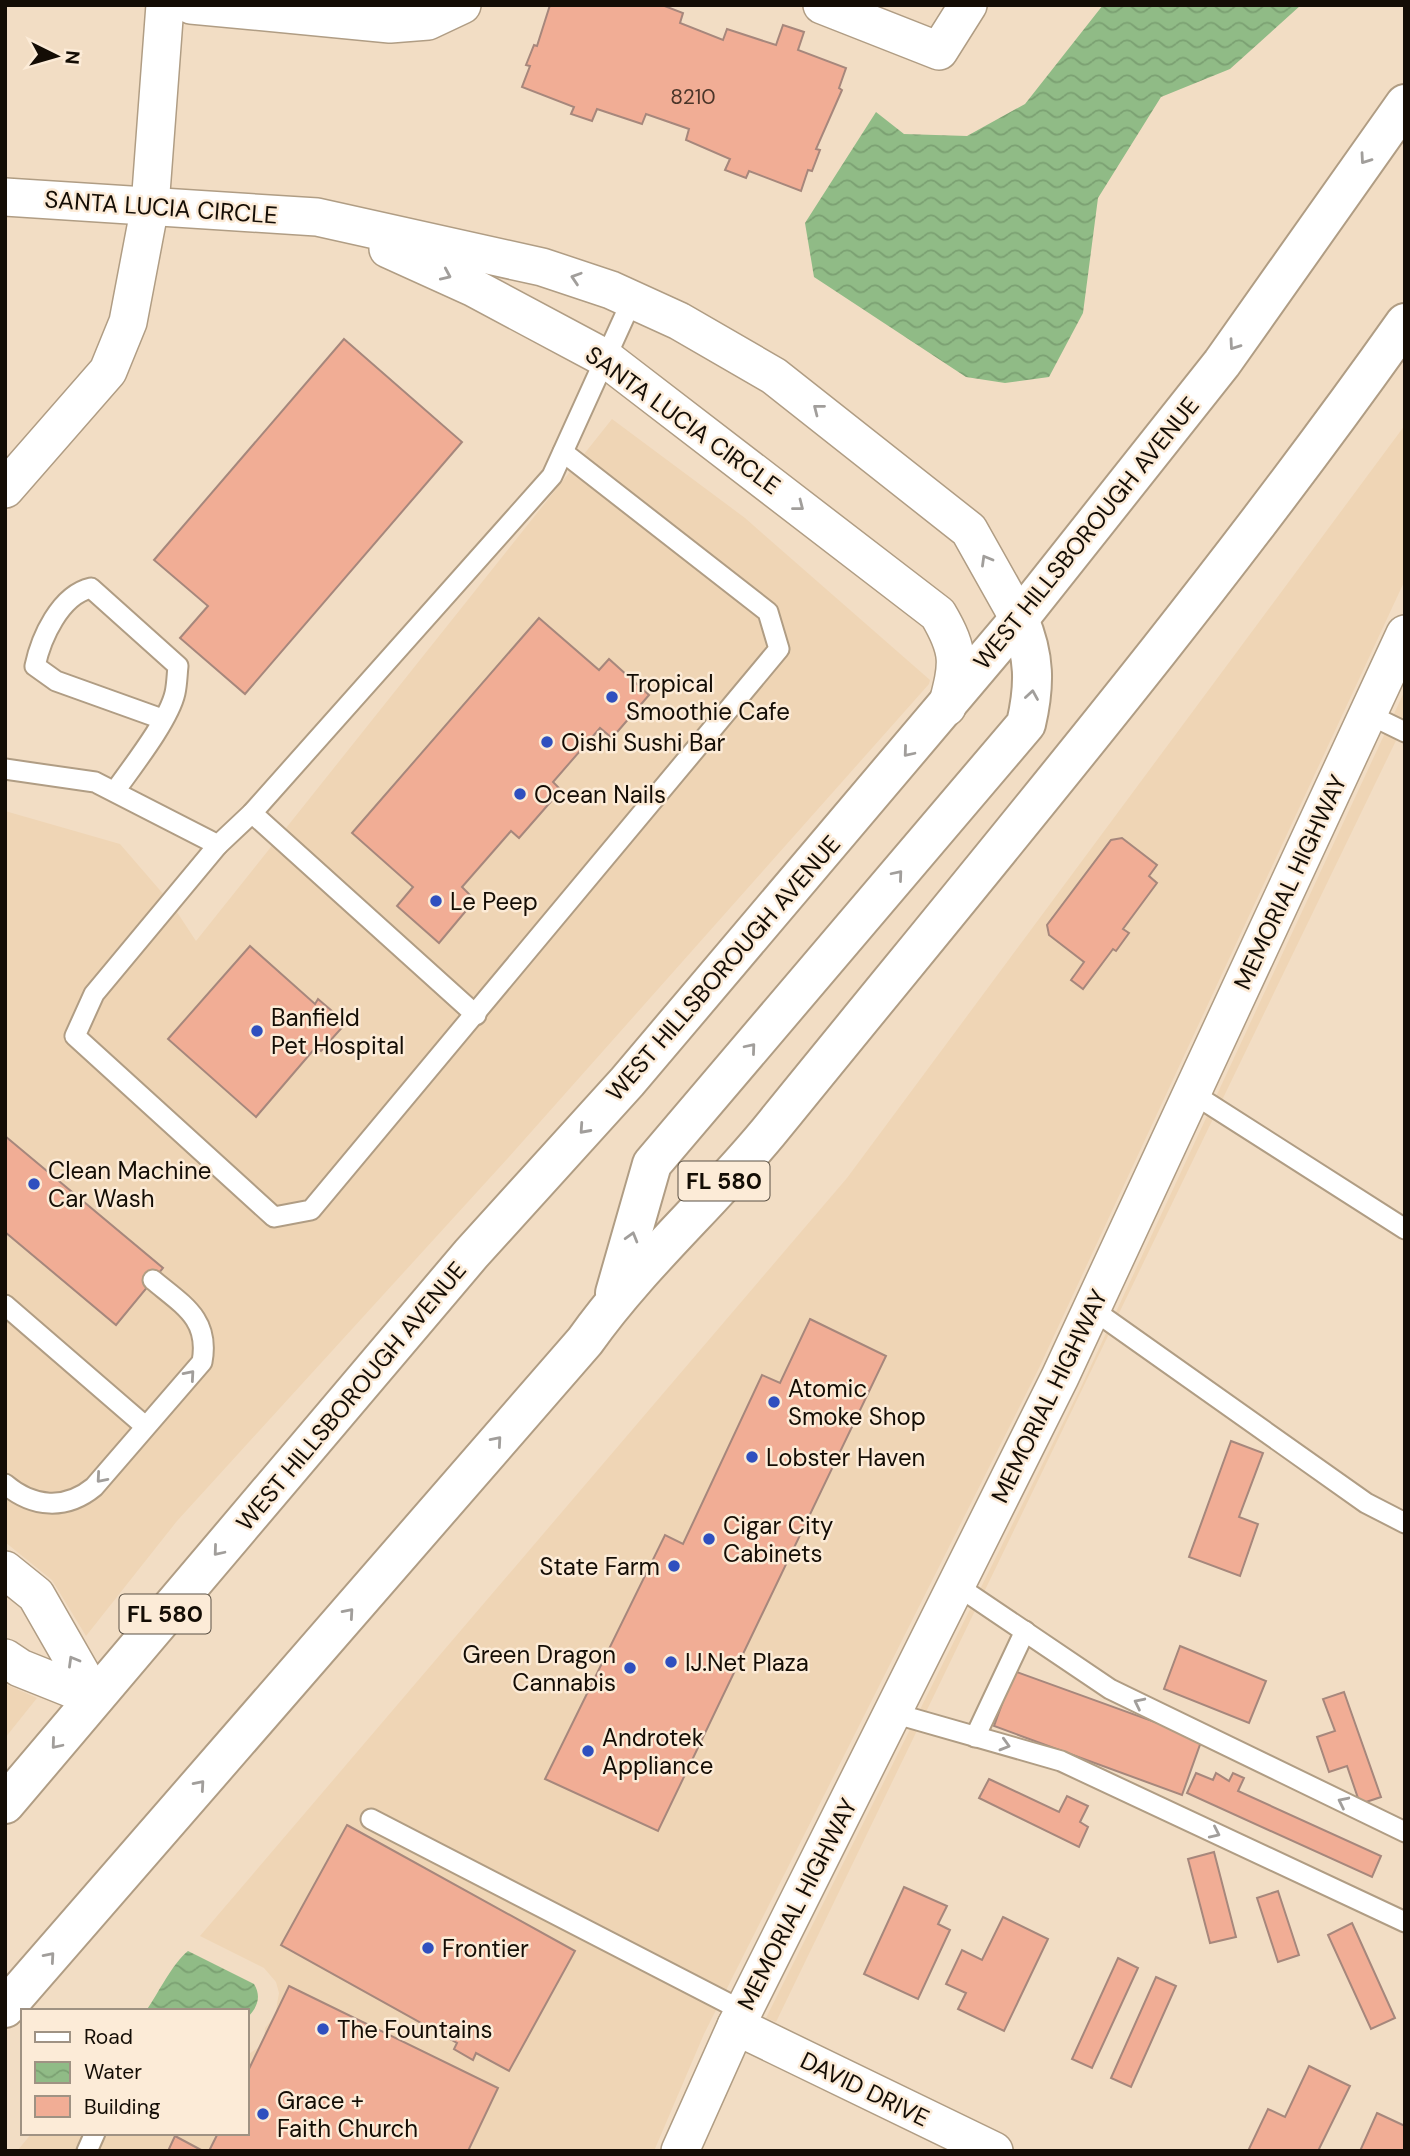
<svg xmlns="http://www.w3.org/2000/svg" width="1410" height="2156" viewBox="0 0 1410 2156" font-family="'DM Sans',sans-serif">
<style>
.built{fill:#efd5b5}
.water{fill:url(#water-waves)}
.building{fill:#f1ad95;stroke:#a6877c;stroke-width:2}
.lines{fill:none;stroke-linecap:round;stroke-linejoin:round}
.service-casing{stroke:#b09d84;stroke-width:23}
.minor-casing{stroke:#b09d84;stroke-width:40}
.primary-casing{stroke:#b09d84;stroke-width:42}
.service{stroke:#fff;stroke-width:19}
.minor{stroke:#fff;stroke-width:37}
.primary{stroke:#fff;stroke-width:38}
.oneway{stroke:#a19e9b}
.poi-dot{fill:#2f4fbf;stroke:#fcebd7;stroke-width:2.5}
.labels{text-anchor:middle;dominant-baseline:central;stroke-width:5;stroke-linejoin:round;paint-order:stroke}
.number-label{font-size:21px;fill:#4b3529}
.shield{fill:#fcebd7;stroke:#5a5044;stroke-width:2}
.shield-label{font-size:23px;font-weight:bold;fill:#140d05}
.street-label{font-size:24px;fill:#140d05;stroke:#fcebd7}
.poi-label{font-size:24px;fill:#140d05;stroke:#fcebd7;text-anchor:start}
</style>
<defs>
<pattern id="water-waves" width="16" height="10" patternUnits="userSpaceOnUse" patternTransform="scale(1.75)"><rect width="16" height="10" fill="#90bb86"/><path d="M0 5q4-4 8 0t8 0" fill="none" stroke="#7ba072"/></pattern>
</defs>
<rect width="100%" height="100%" fill="#f2ddc4"/>
<!-- built -->
<g class="built">
<polygon points="612,419 745,518 930,680 929,684 508,1158 177,1521 86,1636 52,1580 5,1542 5,811 120,844 171,903 196,941"/>
<polygon points="1405,425 1405,580 1039,1368 704,2034 654,2151 17,2151 32,2133 247,2133 247,2055 264,2044 265,2028 275,2016 279,1993 276,1982 264,1968 200,1936 847,1178"/>
<polygon points="1405,690 1405,722 776,2022 766,2018 1082,1385"/>
<polygon points="5,1684 37,1698 5,1738"/>
</g>
<!-- water -->
<g class="water">
<polygon points="1103,5 1301,5 1230,69 1161,97 1098,198 1083,313 1049,377 1005,383 966,377 814,277 805,223 876,112 904,134 967,136 1025,104"/>
<path d="M 188,1951 L 254,1984 C 262,1997 257,2008 247,2018 L 247,2011 L 146,2011 C 159,1992 172,1964 188,1951 Z"/>
</g>
<!-- building -->
<g class="building">
<polygon points="550,5 662,5 683,13 680,23 723,40 727,29 776,45 783,25 804,32 798,50 846,68 839,88 842,90 816,149 820,150 812,171 808,170 801,191 749,171 746,178 725,170 730,159 686,140 689,129 646,114 642,124 597,109 592,121 571,114 574,107 522,87 530,66 526,65 534,45 537,46"/>
<polygon points="344,339 462,442 245,694 180,638 208,606 154,560"/>
<polygon points="539,618 599,670 609,659 649,695 612,738 600,728 553,782 561,790 519,838 511,831 462,887 475,900 439,943 397,906 413,887 352,833"/>
<polygon points="1122,838 1157,865 1149,876 1157,883 1123,929 1129,933 1116,951 1113,949 1083,989 1071,980 1084,962 1049,935 1047,925 1111,840"/>
<polygon points="250,946 315,1004 318,999 346,1023 321,1051 316,1047 256,1117 168,1039"/>
<polygon points="5,1136 163,1268 116,1325 5,1232"/>
<polygon points="810,1319 886,1356 658,1831 545,1779 665,1535 683,1544 762,1375 780,1383"/>
<polygon points="1231,1441 1263,1453 1239,1517 1258,1524 1240,1576 1189,1557"/>
<polygon points="1180,1646 1266,1681 1249,1723 1164,1689"/>
<polygon points="1014,1671 1202,1739 1182,1795 994,1726"/>
<polygon points="1344,1692 1381,1797 1360,1804 1347,1766 1329,1772 1317,1737 1335,1731 1323,1699"/>
<polygon points="1196,1773 1213,1780 1216,1773 1229,1781 1233,1773 1244,1778 1238,1791 1381,1856 1372,1877 1187,1793"/>
<polygon points="989,1779 1059,1812 1067,1796 1088,1806 1080,1822 1088,1827 1079,1847 979,1798"/>
<polygon points="347,1825 575,1951 509,2071 476,2053 473,2060 454,2049 457,2043 281,1945"/>
<polygon points="1214,1852 1236,1937 1210,1943 1188,1859"/>
<polygon points="904,1887 947,1906 938,1924 950,1930 918,1999 864,1974"/>
<polygon points="1278,1891 1299,1955 1278,1962 1257,1898"/>
<polygon points="1003,1917 1048,1939 1004,2031 958,2009 966,1993 946,1984 962,1950 982,1960"/>
<polygon points="1352,1923 1395,2018 1371,2029 1328,1935"/>
<polygon points="1118,1958 1138,1968 1092,2068 1072,2059"/>
<polygon points="1156,1977 1176,1986 1131,2087 1111,2078"/>
<polygon points="289,1986 498,2088 468,2151 209,2151 218,2133 247,2133 247,2073"/>
<polygon points="1309,2066 1350,2086 1318,2151 1248,2151 1268,2109 1285,2117"/>
<polygon points="1377,2113 1405,2126 1405,2151 1360,2151"/>
<polygon points="175,2136 203,2151 168,2151"/>
</g>
<g class="lines">
<defs>
<g id="service">
<polyline points="1368,714 1405,732"/>
<polyline points="5,769 95,782 218,845 252,813 552,476 632,300"/>
<path d="M 115,791 C 132,767 169,720 175,693 C 177,684 177,675 178,666 L 91,588 C 60,595 41,638 35,666 L 56,681 L 162,719"/>
<polyline points="252,813 476,1015"/>
<polyline points="218,845 94,994 75,1036 274,1217 311,1210 779,649 768,612 563,452"/>
<polyline points="1192,1093 1405,1229"/>
<polyline points="5,1305 145,1426"/>
<polyline points="1092,1309 1366,1503 1405,1523"/>
<path d="M 5,1484 C 33,1508 66,1510 94,1487 L 202,1362 C 210,1319 183,1305 153,1280"/>
<polyline points="956,1585 1110,1689 1405,1832"/>
<polyline points="893,1713 1061,1761 1405,1922"/>
<polyline points="975,1737 1025,1631"/>
<polyline points="371,1819 743,2011"/>
<polyline points="87,2151 95,2133"/>
</g>
<g id="minor">
<polyline points="191,5 390,24 428,21 462,5"/>
<polyline points="822,5 939,51 968,5"/>
<polyline points="5,197 317,217 542,267 611,290 679,321 774,376 969,530 1019,619"/>
<path d="M 388,249 L 474,288 L 605,358 L 938,614 C 961,653 958,664 947,707"/>
<polyline points="5,489 108,371 128,322 150,206 165,5"/>
<polyline points="5,1570 36,1595 95,1698 20,1668 5,1658"/>
<polyline points="736,2026 994,2151"/>
<polyline points="680,2151 736,2026 1060,1377 1405,634"/>
</g>
<g id="primary">
<path d="M 615,1293 L 652,1164 L 1026,724 C 1035,685 1035,656 1019,619"/>
<polyline points="5,1804 471,1254 627,1082 1019,619 1222,363 1405,104"/>
<path d="M 5,2008 L 585,1341 C 641,1262 715,1199 775,1124 C 989,860 1209,600 1405,323"/>
</g>
</defs>
<!-- service casing -->
<use href="#service" class="service-casing"/>
<!-- minor casing -->
<use href="#minor" class="minor-casing"/>
<!-- primary casing -->
<use href="#primary" class="primary-casing"/>
<!-- service -->
<use href="#service" class="service"/>
<!-- minor -->
<use href="#minor" class="minor"/>
<!-- primary -->
<use href="#primary" class="primary"/>
</g>
<!-- one-way arrows -->
<defs><path id="oneway-chevron" d="M-2-3.5L2.5 0L-2 3.5" fill="none" stroke-width="1.6" stroke-linecap="round" stroke-linejoin="round" transform="scale(1.75)"/></defs>
<g class="oneway">
<use href="#oneway-chevron" transform="translate(1365 159) rotate(125)"/>
<use href="#oneway-chevron" transform="translate(446 275) rotate(24)"/>
<use href="#oneway-chevron" transform="translate(576 278) rotate(-162)"/>
<use href="#oneway-chevron" transform="translate(1234 345) rotate(125)"/>
<use href="#oneway-chevron" transform="translate(818 409) rotate(-142)"/>
<use href="#oneway-chevron" transform="translate(799 506) rotate(38)"/>
<use href="#oneway-chevron" transform="translate(986 560) rotate(-120)"/>
<use href="#oneway-chevron" transform="translate(1032 695) rotate(-81)"/>
<use href="#oneway-chevron" transform="translate(908 752) rotate(130)"/>
<use href="#oneway-chevron" transform="translate(898 875) rotate(-50)"/>
<use href="#oneway-chevron" transform="translate(751 1048) rotate(-50)"/>
<use href="#oneway-chevron" transform="translate(584 1129) rotate(132)"/>
<use href="#oneway-chevron" transform="translate(632 1237) rotate(-74)"/>
<use href="#oneway-chevron" transform="translate(190 1375) rotate(-49)"/>
<use href="#oneway-chevron" transform="translate(497 1441) rotate(-49)"/>
<use href="#oneway-chevron" transform="translate(101 1478) rotate(131)"/>
<use href="#oneway-chevron" transform="translate(218 1551) rotate(130)"/>
<use href="#oneway-chevron" transform="translate(349 1613) rotate(-49)"/>
<use href="#oneway-chevron" transform="translate(73 1661) rotate(-120)"/>
<use href="#oneway-chevron" transform="translate(1139 1703) rotate(-154)"/>
<use href="#oneway-chevron" transform="translate(56 1744) rotate(130)"/>
<use href="#oneway-chevron" transform="translate(1005 1745) rotate(16)"/>
<use href="#oneway-chevron" transform="translate(200 1785) rotate(-49)"/>
<use href="#oneway-chevron" transform="translate(1343 1802) rotate(-154)"/>
<use href="#oneway-chevron" transform="translate(1215 1833) rotate(25)"/>
<use href="#oneway-chevron" transform="translate(50 1957) rotate(-49)"/>
</g>
<!-- markers -->
<g class="poi-dot">
<circle cx="612" cy="697" r="7"/>
<circle cx="547" cy="742" r="7"/>
<circle cx="520" cy="794" r="7"/>
<circle cx="436" cy="901" r="7"/>
<circle cx="257" cy="1031" r="7"/>
<circle cx="34" cy="1184" r="7"/>
<circle cx="774" cy="1402" r="7"/>
<circle cx="752" cy="1457" r="7"/>
<circle cx="709" cy="1539" r="7"/>
<circle cx="674" cy="1566" r="7"/>
<circle cx="671" cy="1662" r="7"/>
<circle cx="630" cy="1668" r="7"/>
<circle cx="588" cy="1751" r="7"/>
<circle cx="428" cy="1948" r="7"/>
<circle cx="323" cy="2029" r="7"/>
<circle cx="263" cy="2114" r="7"/>
</g>
<g class="labels">
<!-- number labels -->
<g class="number-label">
<text x="693" y="97">8210</text>
</g>
<!-- shield labels -->
<g class="shield">
<rect x="678.5" y="1161.5" width="91" height="39" rx="5"/>
<rect x="119.5" y="1594.5" width="91" height="39" rx="5"/>
</g>
<g class="shield-label">
<text x="724" y="1181">FL 580</text>
<text x="165" y="1614">FL 580</text>
</g>
<!-- street labels -->
<g class="street-label">
<text transform="translate(161 207) rotate(4)">SANTA LUCIA CIRCLE</text>
<text transform="translate(683 420) rotate(36)">SANTA LUCIA CIRCLE</text>
<text transform="translate(1086 533) rotate(-51)">WEST HILLSBOROUGH AVENUE</text>
<text transform="translate(1290 882) rotate(-65)">MEMORIAL HIGHWAY</text>
<text transform="translate(723 968) rotate(-49)">WEST HILLSBOROUGH AVENUE</text>
<text transform="translate(351 1396) rotate(-50)">WEST HILLSBOROUGH AVENUE</text>
<text transform="translate(1049 1396) rotate(-64)">MEMORIAL HIGHWAY</text>
<text transform="translate(797 1904) rotate(-63)">MEMORIAL HIGHWAY</text>
<text transform="translate(865 2089) rotate(26)">DAVID DRIVE</text>
</g>
<!-- poi labels -->
<g class="poi-label">
<text x="626" y="683">Tropical<tspan x="626" dy="28">Smoothie Cafe</tspan></text>
<text x="561" y="742">Oishi Sushi Bar</text>
<text x="534" y="794">Ocean Nails</text>
<text x="450" y="901">Le Peep</text>
<text x="271" y="1017">Banfield<tspan x="271" dy="28">Pet Hospital</tspan></text>
<text x="48" y="1170">Clean Machine<tspan x="48" dy="28">Car Wash</tspan></text>
<text x="788" y="1388">Atomic<tspan x="788" dy="28">Smoke Shop</tspan></text>
<text x="766" y="1457">Lobster Haven</text>
<text x="723" y="1525">Cigar City<tspan x="723" dy="28">Cabinets</tspan></text>
<text x="660" y="1566" text-anchor="end">State Farm</text>
<text x="616" y="1654" text-anchor="end">Green Dragon<tspan x="616" dy="28">Cannabis</tspan></text>
<text x="685" y="1662">IJ.Net Plaza</text>
<text x="602" y="1737">Androtek<tspan x="602" dy="28">Appliance</tspan></text>
<text x="442" y="1948">Frontier</text>
<text x="337" y="2029">The Fountains</text>
<text x="277" y="2100">Grace +<tspan x="277" dy="28">Faith Church</tspan></text>
</g>
</g>
<!-- border -->
<rect width="1410" height="2156" fill="none" stroke="#140d05" stroke-width="14"/>
<!-- legend -->
<rect x="21" y="2009" width="228" height="126" fill="#fcebd7" stroke="#9f9283" stroke-width="2"/>
<rect x="35" y="2032" width="35" height="10" fill="#ffffff" stroke="#9f9283" stroke-width="2"/>
<text x="84" y="2044" font-size="21" fill="#140d05">Road</text>
<rect x="35" y="2062" width="35" height="21" fill="url(#water-waves)" stroke="#9f9283" stroke-width="2"/>
<text x="84" y="2079" font-size="21" fill="#140d05">Water</text>
<rect x="35" y="2096" width="35" height="21" fill="#f1ad95" stroke="#9f9283" stroke-width="2"/>
<text x="84" y="2114" font-size="21" fill="#140d05">Building</text>
<!-- north arrow -->
<g transform="translate(56 56) rotate(95)" stroke="#fcebd7" stroke-width="5" paint-order="stroke">
<path d="M0-5L12 26L0 18L-12 26Z" fill="#140d05"/>
<text y="-10" font-size="19" font-weight="bold" text-anchor="middle" fill="#140d05">N</text>
</g>
</svg>
